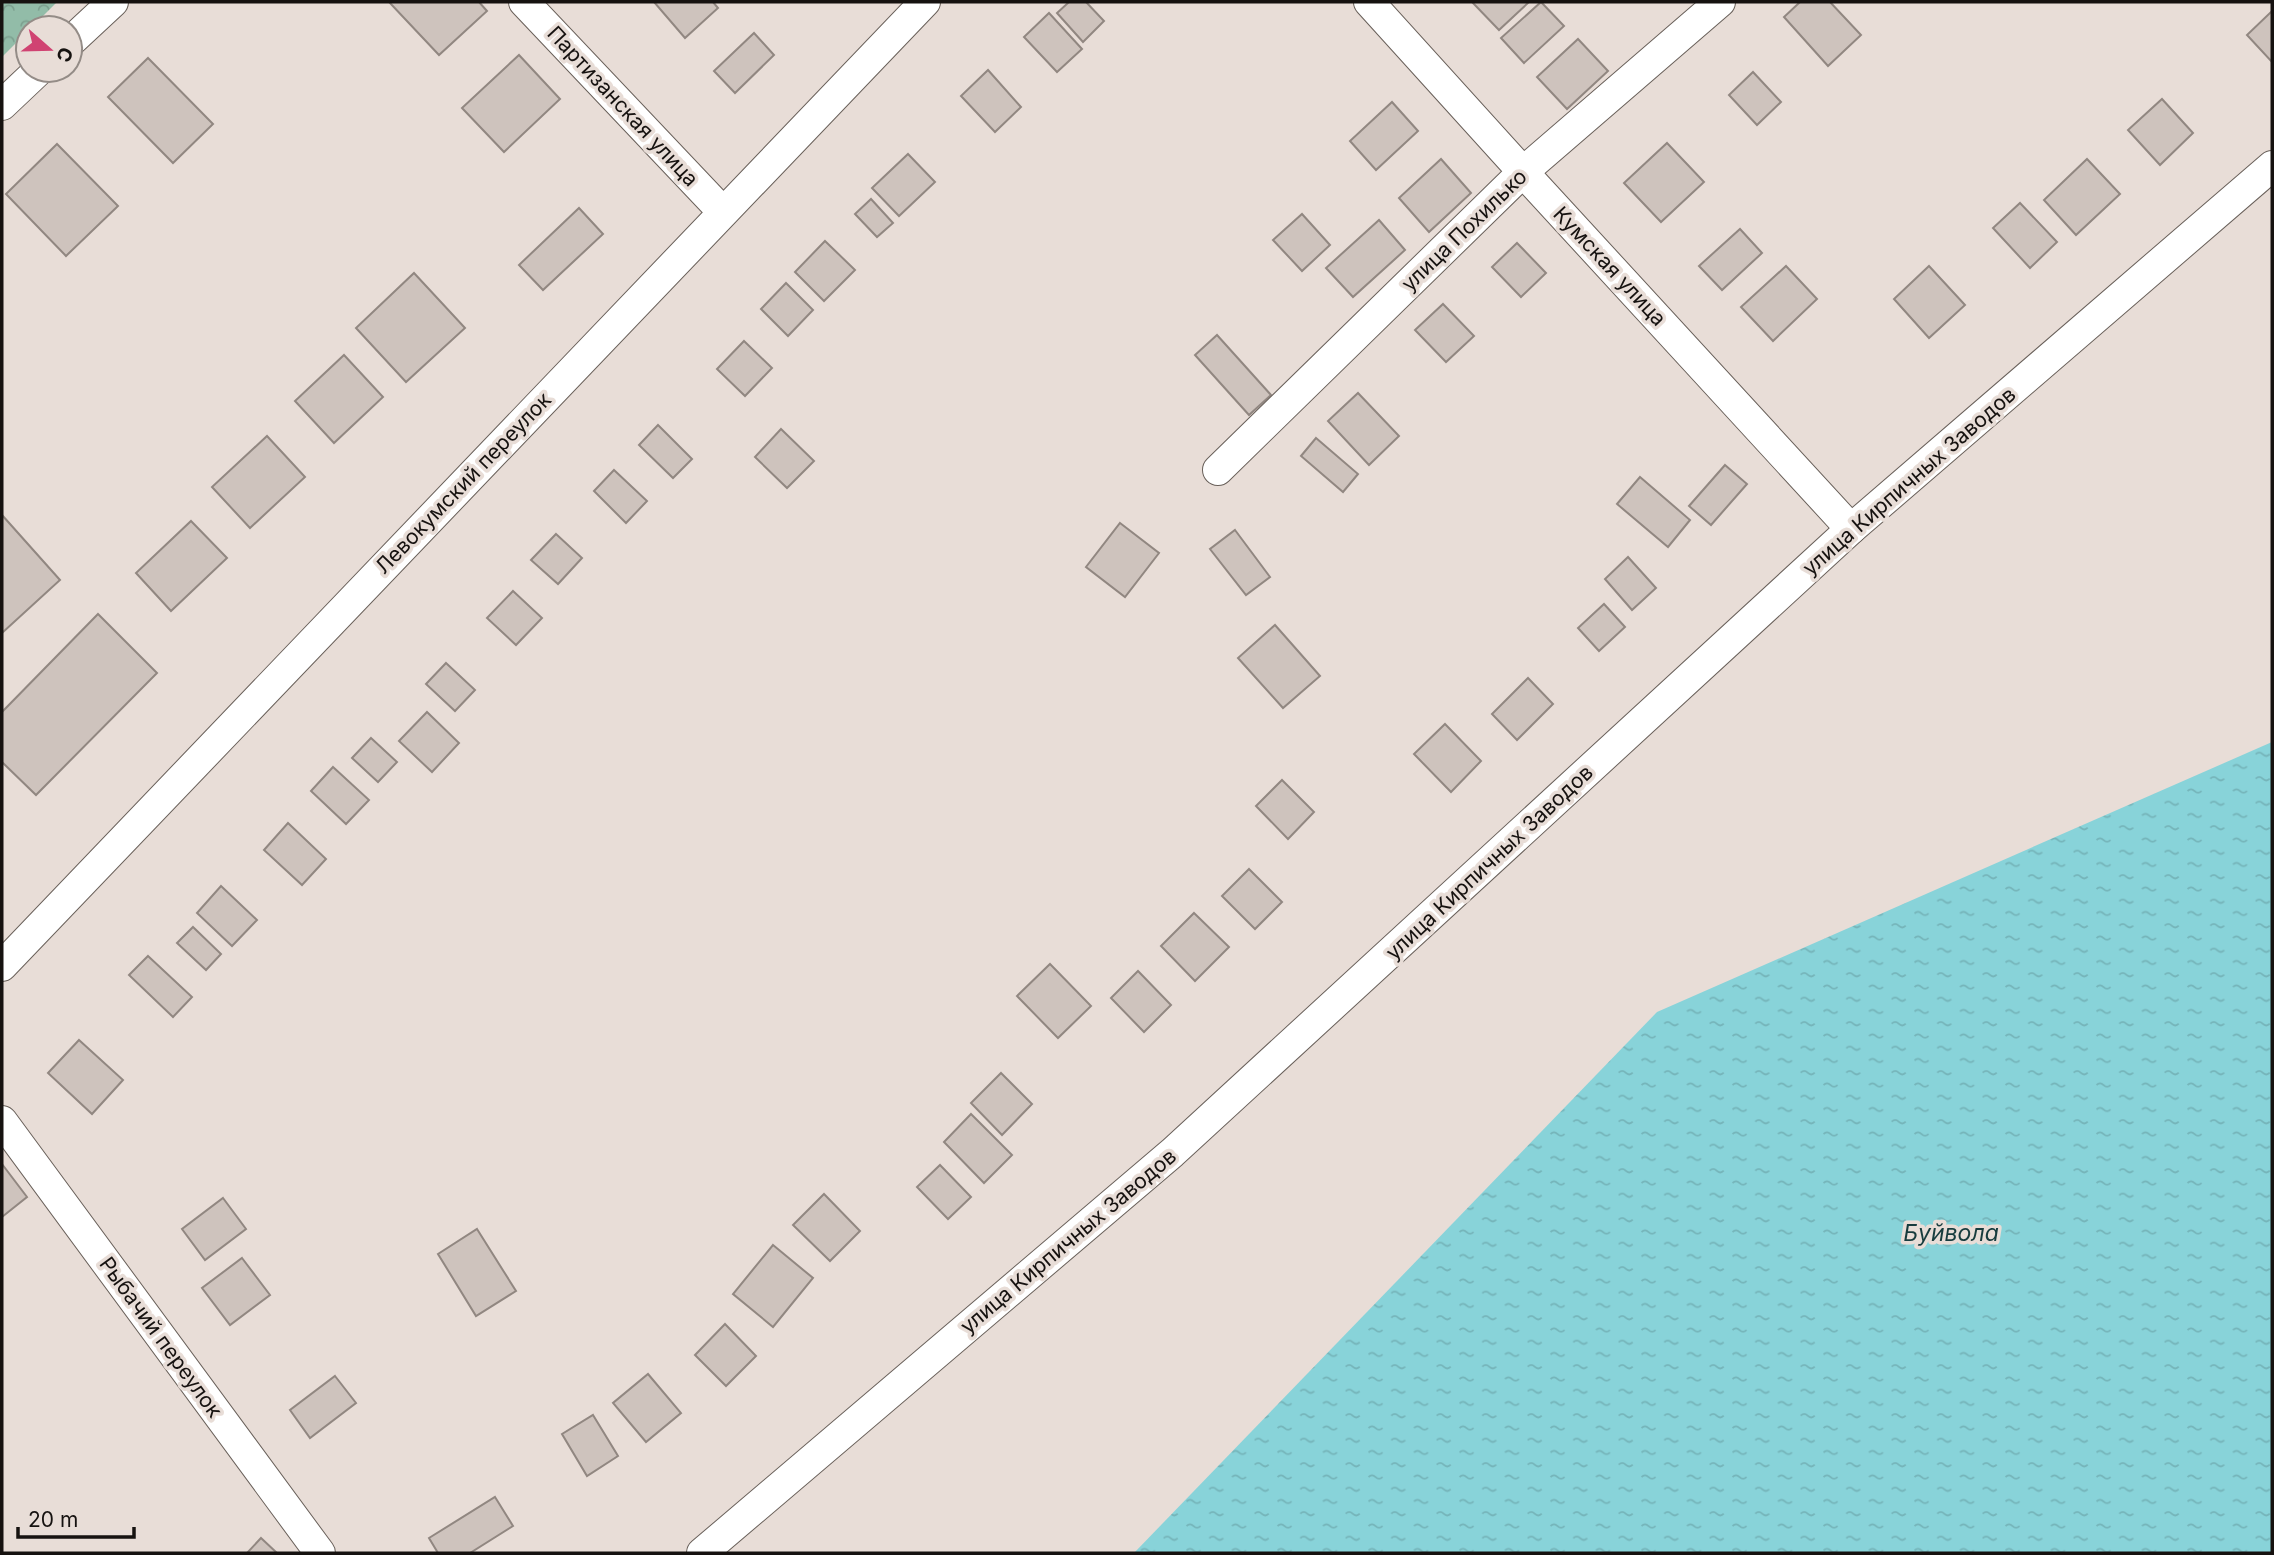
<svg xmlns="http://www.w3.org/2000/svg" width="2274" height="1555" viewBox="0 0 2274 1555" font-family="Inter,sans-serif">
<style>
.park{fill:url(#park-crowns)}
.water{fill:url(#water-ripples)}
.building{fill:#cec3bd;stroke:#918781;stroke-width:2}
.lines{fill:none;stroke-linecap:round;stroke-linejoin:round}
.street-casing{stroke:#69605a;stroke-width:32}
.street{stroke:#fff;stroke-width:30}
.labels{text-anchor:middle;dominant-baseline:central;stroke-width:7;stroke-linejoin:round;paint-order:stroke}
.street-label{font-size:21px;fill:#161210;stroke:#e8ddd7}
.water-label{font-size:23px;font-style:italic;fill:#173c3e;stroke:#e8ddd7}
</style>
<defs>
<pattern id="park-crowns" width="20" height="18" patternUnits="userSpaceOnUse" patternTransform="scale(1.75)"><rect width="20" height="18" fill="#92bca8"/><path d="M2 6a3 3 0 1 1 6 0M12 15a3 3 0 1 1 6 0" fill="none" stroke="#7da190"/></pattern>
<pattern id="water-ripples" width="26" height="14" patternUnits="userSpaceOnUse" patternTransform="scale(1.75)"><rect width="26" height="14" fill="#88d3d9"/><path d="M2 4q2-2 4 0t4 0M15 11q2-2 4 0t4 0" fill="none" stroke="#75b4b9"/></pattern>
</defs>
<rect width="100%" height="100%" fill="#e8ddd7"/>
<!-- park -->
<polygon class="park" points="2,2 57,2 31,28 28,28 28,31 2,57"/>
<!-- water -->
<polygon class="water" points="2272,742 2272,1553 1134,1553 1657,1012"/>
<!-- building -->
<g class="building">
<polygon points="389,2 479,2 487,11 439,55"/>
<polygon points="654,2 713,2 718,8 685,38"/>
<polygon points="1069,2 1086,2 1104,21 1083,42 1057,13"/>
<polygon points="1472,2 1529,2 1499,30"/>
<polygon points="1541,2 1564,26 1524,63 1501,38"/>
<polygon points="1800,2 1830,2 1861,35 1828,66 1784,17"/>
<polygon points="2272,11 2272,62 2247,35"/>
<polygon points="1049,13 1082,49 1057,72 1024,37"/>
<polygon points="754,33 774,55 735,93 714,71"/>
<polygon points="1578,39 1608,71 1567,109 1537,77"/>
<polygon points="519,55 560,99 504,152 462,108"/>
<polygon points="148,58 213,124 173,163 108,97"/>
<polygon points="988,70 1021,107 995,132 961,96"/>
<polygon points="1753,72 1781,102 1757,125 1729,95"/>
<polygon points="2162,99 2193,133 2160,165 2128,130"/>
<polygon points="1392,102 1418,131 1376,170 1350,141"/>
<polygon points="1667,143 1704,182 1661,222 1624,183"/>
<polygon points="57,144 118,206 66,256 6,194"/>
<polygon points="908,154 935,182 899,216 872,188"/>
<polygon points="1441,159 1471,193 1429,232 1399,198"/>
<polygon points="2087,159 2120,194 2076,235 2044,200"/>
<polygon points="871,199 893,223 877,237 855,214"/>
<polygon points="2020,203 2057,242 2030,268 1993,228"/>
<polygon points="579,208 603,234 543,290 519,265"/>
<polygon points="1302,214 1330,245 1302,271 1273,240"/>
<polygon points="1379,220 1405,250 1353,297 1326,268"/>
<polygon points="1740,229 1762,253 1722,290 1699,266"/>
<polygon points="825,241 855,270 824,301 795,272"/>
<polygon points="1517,243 1546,273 1521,297 1492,267"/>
<polygon points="1786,266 1817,299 1773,341 1741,307"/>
<polygon points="1929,266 1965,305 1929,338 1894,299"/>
<polygon points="414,273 465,328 406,382 356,328"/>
<polygon points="786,283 813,310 788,336 761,309"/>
<polygon points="1443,304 1474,336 1446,362 1415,330"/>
<polygon points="1217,335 1271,395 1249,415 1195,355"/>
<polygon points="744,341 772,368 745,396 717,369"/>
<polygon points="344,355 383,397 334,443 295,401"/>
<polygon points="1358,393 1399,436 1369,465 1328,421"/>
<polygon points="658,425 692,459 673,478 639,445"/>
<polygon points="781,429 814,461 787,488 755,457"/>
<polygon points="267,436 305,477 250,528 212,487"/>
<polygon points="1316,438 1358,474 1343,492 1301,456"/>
<polygon points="1725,465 1747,484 1711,525 1689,506"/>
<polygon points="614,470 647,501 626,523 594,491"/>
<polygon points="1640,477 1690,520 1668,547 1617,504"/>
<polygon points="2,515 60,580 2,633"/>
<polygon points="191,521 227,558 171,611 136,573"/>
<polygon points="1120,523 1159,553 1125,597 1086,567"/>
<polygon points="1235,530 1270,577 1246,595 1210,549"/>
<polygon points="556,534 582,558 558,584 531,560"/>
<polygon points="1628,557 1656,588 1632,610 1605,579"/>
<polygon points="513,591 542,618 516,645 487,618"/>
<polygon points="1604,604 1625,627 1599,651 1578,628"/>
<polygon points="98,614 157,673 36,795 2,762 2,712"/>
<polygon points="1275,625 1320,676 1283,708 1238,658"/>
<polygon points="446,663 475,690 455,711 426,684"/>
<polygon points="1528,678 1553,704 1517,740 1492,714"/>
<polygon points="427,712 459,743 432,772 399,741"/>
<polygon points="1445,724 1481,761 1451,792 1414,754"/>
<polygon points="371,738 397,762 378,782 352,758"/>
<polygon points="333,767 369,800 346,824 311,791"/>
<polygon points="1282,780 1314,812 1288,839 1256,806"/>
<polygon points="288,823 326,859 302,885 264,850"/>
<polygon points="1249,869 1282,902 1255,929 1222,896"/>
<polygon points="221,886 257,920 232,946 197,913"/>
<polygon points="1194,913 1229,947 1195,981 1161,946"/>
<polygon points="193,927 221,954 206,970 177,943"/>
<polygon points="148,956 192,997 173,1017 129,975"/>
<polygon points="1050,964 1091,1006 1058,1038 1017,996"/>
<polygon points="1138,971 1171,1005 1144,1032 1111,998"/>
<polygon points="79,1040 123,1080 92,1114 48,1073"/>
<polygon points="1001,1073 1032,1104 1002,1135 971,1103"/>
<polygon points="971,1114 1012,1155 984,1183 944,1142"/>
<polygon points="2,1164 27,1197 2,1217"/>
<polygon points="940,1165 971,1197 948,1219 917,1187"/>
<polygon points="824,1194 860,1231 830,1261 793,1225"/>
<polygon points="223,1198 246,1229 205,1260 182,1229"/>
<polygon points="477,1229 516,1291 476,1316 438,1254"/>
<polygon points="773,1245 813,1278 773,1327 733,1294"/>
<polygon points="242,1258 270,1295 230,1325 202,1288"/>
<polygon points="725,1324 756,1356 726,1386 695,1355"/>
<polygon points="648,1374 681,1413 646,1442 613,1403"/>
<polygon points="335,1376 356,1403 310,1438 290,1410"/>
<polygon points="593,1415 618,1456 587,1476 562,1434"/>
<polygon points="495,1497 513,1526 470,1553 438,1553 429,1538"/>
<polygon points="261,1538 277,1553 247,1553"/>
</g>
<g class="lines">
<defs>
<g id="street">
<polyline points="524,2 722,211"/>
<polyline points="1369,2 1523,172 1851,529"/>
<polyline points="70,42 113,2"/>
<polyline points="2,105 39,70"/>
<polyline points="1218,470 1523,172 1720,2"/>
<polyline points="2,966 925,2"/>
<polyline points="2,1121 320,1553"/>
<polyline points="702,1553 1172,1153 1851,529 2272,166"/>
</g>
</defs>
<!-- street casing -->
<use href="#street" class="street-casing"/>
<!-- street -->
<use href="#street" class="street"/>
</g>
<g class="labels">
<!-- street labels -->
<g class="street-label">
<text transform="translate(623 106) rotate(47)">Партизанская улица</text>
<text transform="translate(1464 230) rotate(-44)">улица Похилько</text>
<text transform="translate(1610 266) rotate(47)">Кумская улица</text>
<text transform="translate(1909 481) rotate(-41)">улица Кирпичных Заводов</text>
<text transform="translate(463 483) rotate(-46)">Левокумский переулок</text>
<text transform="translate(1489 862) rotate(-43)">улица Кирпичных Заводов</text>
<text transform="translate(1068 1241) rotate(-40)">улица Кирпичных Заводов</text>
<text transform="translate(161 1337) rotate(54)">Рыбачий переулок</text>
</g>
<!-- water labels -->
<g class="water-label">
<text x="1951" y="1233">Буйвола</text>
</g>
</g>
<!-- border -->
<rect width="2274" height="1555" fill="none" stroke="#161210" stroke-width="7"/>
<!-- north arrow -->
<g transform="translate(49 49) rotate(110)"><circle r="33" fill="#e8ddd7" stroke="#948c87" stroke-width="2"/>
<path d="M0-5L12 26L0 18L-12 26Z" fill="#d04372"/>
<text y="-10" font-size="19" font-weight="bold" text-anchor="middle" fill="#161210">С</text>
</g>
<!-- scale -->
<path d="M18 1527v10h116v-10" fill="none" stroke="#161210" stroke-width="3.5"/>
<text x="28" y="1527" font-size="21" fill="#161210" stroke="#e8ddd7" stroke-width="5" paint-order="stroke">20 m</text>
</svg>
